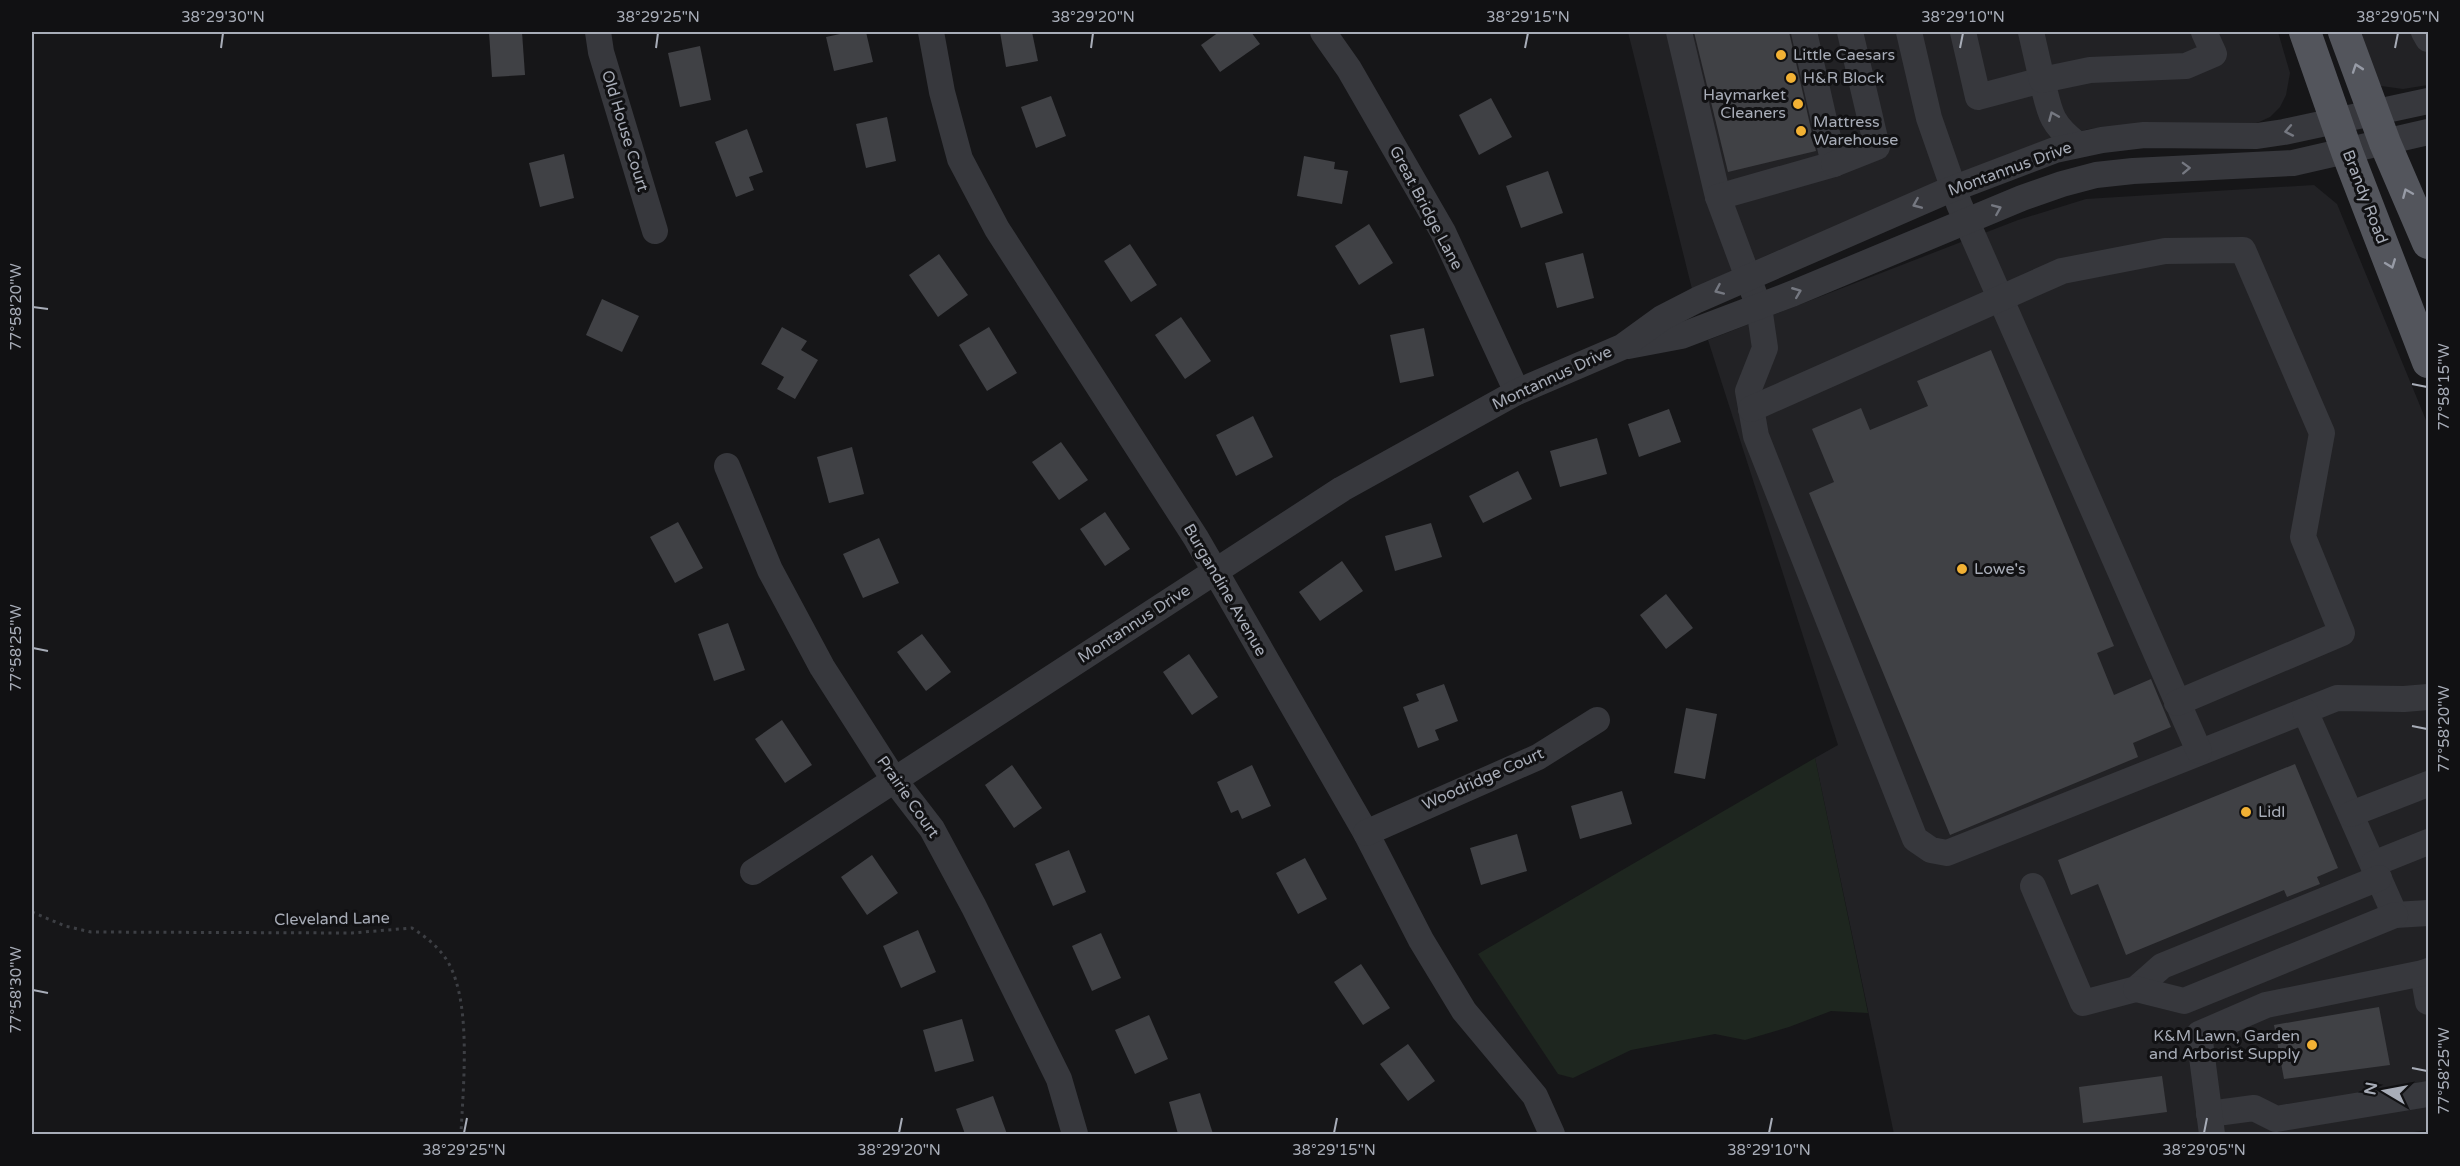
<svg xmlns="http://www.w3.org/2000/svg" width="2460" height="1166" viewBox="0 0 2460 1166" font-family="'Varela Round',sans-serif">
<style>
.built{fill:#222225}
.green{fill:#1e261f}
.building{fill:#404145}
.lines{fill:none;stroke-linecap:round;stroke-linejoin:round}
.path{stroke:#3d3f44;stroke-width:3;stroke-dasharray:3 4.5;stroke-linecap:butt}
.minor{stroke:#37383d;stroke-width:26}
.major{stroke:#53555c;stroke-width:32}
.oneway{stroke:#979ba6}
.oneway2{stroke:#757881}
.ticks{fill:none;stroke:#a8adb8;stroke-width:2}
.poi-dot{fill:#f2b134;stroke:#111113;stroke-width:2}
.labels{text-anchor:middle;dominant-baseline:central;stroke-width:6;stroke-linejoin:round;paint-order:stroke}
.poi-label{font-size:16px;fill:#a8adb8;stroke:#111113;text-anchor:start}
.street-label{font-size:16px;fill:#a8adb8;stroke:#111113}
.neatline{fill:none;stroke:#a8adb8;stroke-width:2}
.ticks-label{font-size:15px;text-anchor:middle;fill:#a8adb8}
</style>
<rect width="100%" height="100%" fill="#161618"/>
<!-- built -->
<g class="built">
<polygon points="1628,32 2278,32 2290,73 2286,95 2280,107 2270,117 2259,122 2248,126 2134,125 2089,129 2039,143 1772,253 1692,289"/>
<polygon points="2351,32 2428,32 2428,85 2403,89 2381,86"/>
<polygon points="2314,185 2337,204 2428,425 2428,1130 2399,1134 1894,1134 1815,758 1838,745 1708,340 2018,220 2086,199"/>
</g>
<!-- green -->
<polygon class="green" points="1815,758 1868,1013 1831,1011 1789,1027 1745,1040 1715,1034 1631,1050 1573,1078 1558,1074 1478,954"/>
<!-- building -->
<g class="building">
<polygon points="489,32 522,32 525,75 492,77"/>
<polygon points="839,32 866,32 873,62 834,71 826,37 840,34"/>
<polygon points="1000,32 1032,32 1038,61 1006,67"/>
<polygon points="1219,32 1251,32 1260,44 1220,72 1201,45"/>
<polygon points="1694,32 1789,32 1816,151 1728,172"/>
<polygon points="700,46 711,100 680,107 668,53"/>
<polygon points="1051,96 1066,136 1036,148 1021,107"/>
<polygon points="1491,98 1512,137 1479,155 1459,115"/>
<polygon points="887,117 896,161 866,168 856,124"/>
<polygon points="747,129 763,172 749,177 754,190 736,197 715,142"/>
<polygon points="564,154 574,198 540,207 529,163"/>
<polygon points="1304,156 1335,162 1334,169 1348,171 1342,204 1297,196"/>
<polygon points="1548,171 1563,213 1521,228 1506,186"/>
<polygon points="1369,224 1393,263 1359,285 1335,246"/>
<polygon points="1130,244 1157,285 1131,302 1104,261"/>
<polygon points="1583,253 1594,298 1557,308 1545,263"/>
<polygon points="939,254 968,295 938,317 909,275"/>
<polygon points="602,299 639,316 622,352 586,335"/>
<polygon points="1181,317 1211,361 1185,379 1155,335"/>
<polygon points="782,327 807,341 801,350 818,360 795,399 777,389 784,377 761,364"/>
<polygon points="989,327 1017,373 987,391 959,345"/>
<polygon points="1424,328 1434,376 1400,383 1390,335"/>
<polygon points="1991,350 2114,646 2097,653 2114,695 2151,679 2171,727 2133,743 2138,757 1950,835 1809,493 1834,482 1812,429 1861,408 1870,430 1928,406 1917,381"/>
<polygon points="1669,409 1681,442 1639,457 1628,424"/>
<polygon points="1253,416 1273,457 1236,476 1216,435"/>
<polygon points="1597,438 1607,474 1560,487 1550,451"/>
<polygon points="1061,442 1088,480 1059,500 1032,462"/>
<polygon points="852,447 864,494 829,503 817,457"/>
<polygon points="1518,471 1532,499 1483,523 1469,496"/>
<polygon points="1105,512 1130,549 1105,566 1080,529"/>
<polygon points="678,522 703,568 675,583 650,537"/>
<polygon points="1431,523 1442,557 1395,571 1385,536"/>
<polygon points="879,538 899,583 863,598 843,554"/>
<polygon points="1342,561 1363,591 1320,621 1299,592"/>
<polygon points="1666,594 1693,628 1666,649 1640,615"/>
<polygon points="728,623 745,670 714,681 698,634"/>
<polygon points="922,634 951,672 926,691 897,652"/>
<polygon points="1189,654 1218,697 1192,715 1163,672"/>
<polygon points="1444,684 1458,721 1435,730 1439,740 1418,748 1403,707 1419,701 1416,694"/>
<polygon points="1686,708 1717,714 1705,779 1674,773"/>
<polygon points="782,720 812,765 785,783 755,739"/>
<polygon points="2295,764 2338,868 2317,877 2320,884 2287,897 2284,890 2126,955 2098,884 2071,895 2058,860"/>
<polygon points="1012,765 1042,808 1014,828 985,785"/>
<polygon points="1252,765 1271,806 1242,819 1238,810 1231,813 1217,782"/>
<polygon points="1622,791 1632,824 1580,839 1571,806"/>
<polygon points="1517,834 1527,871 1481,885 1470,848"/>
<polygon points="1069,850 1086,892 1053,906 1035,864"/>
<polygon points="872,855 898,893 867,915 841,877"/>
<polygon points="1305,858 1327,899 1298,914 1276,873"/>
<polygon points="918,930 936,972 901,988 883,946"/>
<polygon points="1101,933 1121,978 1092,991 1072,946"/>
<polygon points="1361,964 1390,1008 1363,1025 1334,982"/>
<polygon points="2379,1007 2390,1065 2284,1079 2274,1025"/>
<polygon points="1149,1015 1168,1059 1135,1074 1115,1030"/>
<polygon points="962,1019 974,1061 935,1072 923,1030"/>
<polygon points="1408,1044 1435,1081 1408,1101 1380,1064"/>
<polygon points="2162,1076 2167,1112 2083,1123 2079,1087"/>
<polygon points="1200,1093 1213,1134 1178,1134 1169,1102"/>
<polygon points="993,1096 1007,1134 965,1134 956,1109"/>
</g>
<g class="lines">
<!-- path -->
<path class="path" d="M 32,912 L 65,926 L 91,932 L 352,933 L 412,928 C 426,937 439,947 448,962 C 472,1004 463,1086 461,1134"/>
<!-- minor -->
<g class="minor">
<polyline points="598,32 601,52 655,231"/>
<polyline points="931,32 942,92 960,159 997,229 1196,538 1366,833 1421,940 1464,1011 1535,1096 1552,1134"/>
<polyline points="1323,32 1349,69 1443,232 1517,392"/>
<polyline points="1679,32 1718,197"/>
<polyline points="1804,32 1834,164 1718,197 1759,307 1765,348 1748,391 1756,436 1915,839 1931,850 1947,853 2337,698 2404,699 2428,697"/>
<polyline points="1909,32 1929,118 1959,204 2199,751"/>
<path d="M 1963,32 L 1978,97 L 2042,80 C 2050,113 2050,123 2077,144"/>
<polyline points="2031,32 2042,80 2090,70 2186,66 2214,54 2204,32"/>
<polyline points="2424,32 2428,39"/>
<polyline points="1834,164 1877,147 1850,32"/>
<polyline points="1628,346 1681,336 1794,293 2022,198 2062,184 2096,175 2133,171 2293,163 2428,132"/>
<polyline points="1751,409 2062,271 2165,251 2243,250 2322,433 2303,537 2342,633 2177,703"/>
<polyline points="727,466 770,570 822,667 895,781 932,829 974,907 1059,1079 1075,1134"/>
<polyline points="2305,711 2395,915 2428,913"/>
<polyline points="2351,814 2428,784"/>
<polyline points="1366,833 1538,757 1597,720"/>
<polyline points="2373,864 2428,842"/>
<polyline points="753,872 1342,489 1517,392 1622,347 1662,318 1697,300 1942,193 2055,150 2102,140 2144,135 2257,136 2284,132 2428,101"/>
<polyline points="2033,886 2083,1003 2136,989 2162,966 2379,878"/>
<polyline points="2428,971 2423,973 2428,1002"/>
<polyline points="2136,989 2184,1001 2395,915"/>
<polyline points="2209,1114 2254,1108 2276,1119 2428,1094"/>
<polyline points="2212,1134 2199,1034 2266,1005 2423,973"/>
</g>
<!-- major -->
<g class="major">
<polyline points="2305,32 2347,152 2428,362"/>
<polyline points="2344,32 2385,143 2428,243"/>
</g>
</g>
<!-- one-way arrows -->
<defs><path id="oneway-chevron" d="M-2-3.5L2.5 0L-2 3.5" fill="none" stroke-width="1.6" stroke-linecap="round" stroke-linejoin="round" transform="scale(1.5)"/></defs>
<g class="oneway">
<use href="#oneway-chevron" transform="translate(2357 68) rotate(-109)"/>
<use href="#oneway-chevron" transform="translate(2407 193) rotate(-113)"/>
<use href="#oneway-chevron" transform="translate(2391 264) rotate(69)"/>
</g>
<g class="oneway2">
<use href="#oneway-chevron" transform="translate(2053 116) rotate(-113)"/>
<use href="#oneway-chevron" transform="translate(2289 131) rotate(169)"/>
<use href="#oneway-chevron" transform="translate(2186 168) rotate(-2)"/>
<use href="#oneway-chevron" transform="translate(1917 204) rotate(157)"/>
<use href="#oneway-chevron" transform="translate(1997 209) rotate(-23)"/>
<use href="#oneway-chevron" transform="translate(1719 290) rotate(156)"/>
<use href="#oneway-chevron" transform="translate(1797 292) rotate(-22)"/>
</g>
<!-- ticks -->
<path class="ticks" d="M 221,48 L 223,33M 656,48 L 658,33M 1091,48 L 1093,33M 1525,48 L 1528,33M 1960,48 L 1963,33M 2395,48 L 2398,33M 33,307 L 48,309M 2412,384 L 2427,387M 33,648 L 48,651M 2412,726 L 2427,729M 33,990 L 48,993M 2412,1068 L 2427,1071M 464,1133 L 467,1118M 899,1133 L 902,1118M 1334,1133 L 1337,1118M 1769,1133 L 1772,1118M 2204,1133 L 2207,1118"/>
<!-- markers -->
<g class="poi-dot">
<circle cx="1781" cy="55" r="6"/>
<circle cx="1791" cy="78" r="6"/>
<circle cx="1798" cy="104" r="6"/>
<circle cx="1801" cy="131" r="6"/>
<circle cx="1962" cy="569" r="6"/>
<circle cx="2246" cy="812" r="6"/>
<circle cx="2312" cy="1045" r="6"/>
</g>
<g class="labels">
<!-- poi labels -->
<g class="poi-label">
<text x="1793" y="55">Little Caesars</text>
<text x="1803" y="78">H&amp;R Block</text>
<text x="1786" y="95" text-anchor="end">Haymarket<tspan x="1786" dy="18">Cleaners</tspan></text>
<text x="1813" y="122">Mattress<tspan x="1813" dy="18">Warehouse</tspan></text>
<text x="1974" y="569">Lowe's</text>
<text x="2258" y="812">Lidl</text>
<text x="2300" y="1036" text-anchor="end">K&amp;M Lawn, Garden<tspan x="2300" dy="18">and Arborist Supply</tspan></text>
</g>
<!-- street labels -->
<g class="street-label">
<text transform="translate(625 131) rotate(73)">Old House Court</text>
<text transform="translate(2010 169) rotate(-20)">Montannus Drive</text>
<text transform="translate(2365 197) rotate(69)">Brandy Road</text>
<text transform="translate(1426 208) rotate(62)">Great Bridge Lane</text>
<text transform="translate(1552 378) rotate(-25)">Montannus Drive</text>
<text transform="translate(1225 590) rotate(60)">Burgandine Avenue</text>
<text transform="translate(1134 624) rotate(-33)">Montannus Drive</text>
<text transform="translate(1483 779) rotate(-24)">Woodridge Court</text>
<text transform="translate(908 797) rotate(55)">Prairie Court</text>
<text transform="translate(332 919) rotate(-1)">Cleveland Lane</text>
</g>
</g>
<!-- border -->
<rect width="2460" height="1166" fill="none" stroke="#111113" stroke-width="66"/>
<!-- north arrow -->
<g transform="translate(2385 1091) rotate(280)" stroke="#111113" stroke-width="4.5" paint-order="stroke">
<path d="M0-4.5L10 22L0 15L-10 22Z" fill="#a8adb8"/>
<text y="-9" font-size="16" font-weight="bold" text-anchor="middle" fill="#a8adb8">N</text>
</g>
<rect x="33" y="33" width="2394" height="1100" class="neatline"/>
<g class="ticks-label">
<text x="223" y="22">38°29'30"N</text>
<text x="658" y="22">38°29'25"N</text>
<text x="1093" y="22">38°29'20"N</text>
<text x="1528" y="22">38°29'15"N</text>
<text x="1963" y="22">38°29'10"N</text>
<text x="2398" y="22">38°29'05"N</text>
<text transform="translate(16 307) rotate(-90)" y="5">77°58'20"W</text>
<text transform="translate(2444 387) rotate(-90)" y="5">77°58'15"W</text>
<text transform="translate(16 648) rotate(-90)" y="5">77°58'25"W</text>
<text transform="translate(2444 729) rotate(-90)" y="5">77°58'20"W</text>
<text transform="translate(16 990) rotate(-90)" y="5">77°58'30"W</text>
<text transform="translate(2444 1071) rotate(-90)" y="5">77°58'25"W</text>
<text x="464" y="1155">38°29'25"N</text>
<text x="899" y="1155">38°29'20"N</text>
<text x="1334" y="1155">38°29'15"N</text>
<text x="1769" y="1155">38°29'10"N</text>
<text x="2204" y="1155">38°29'05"N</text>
</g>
</svg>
